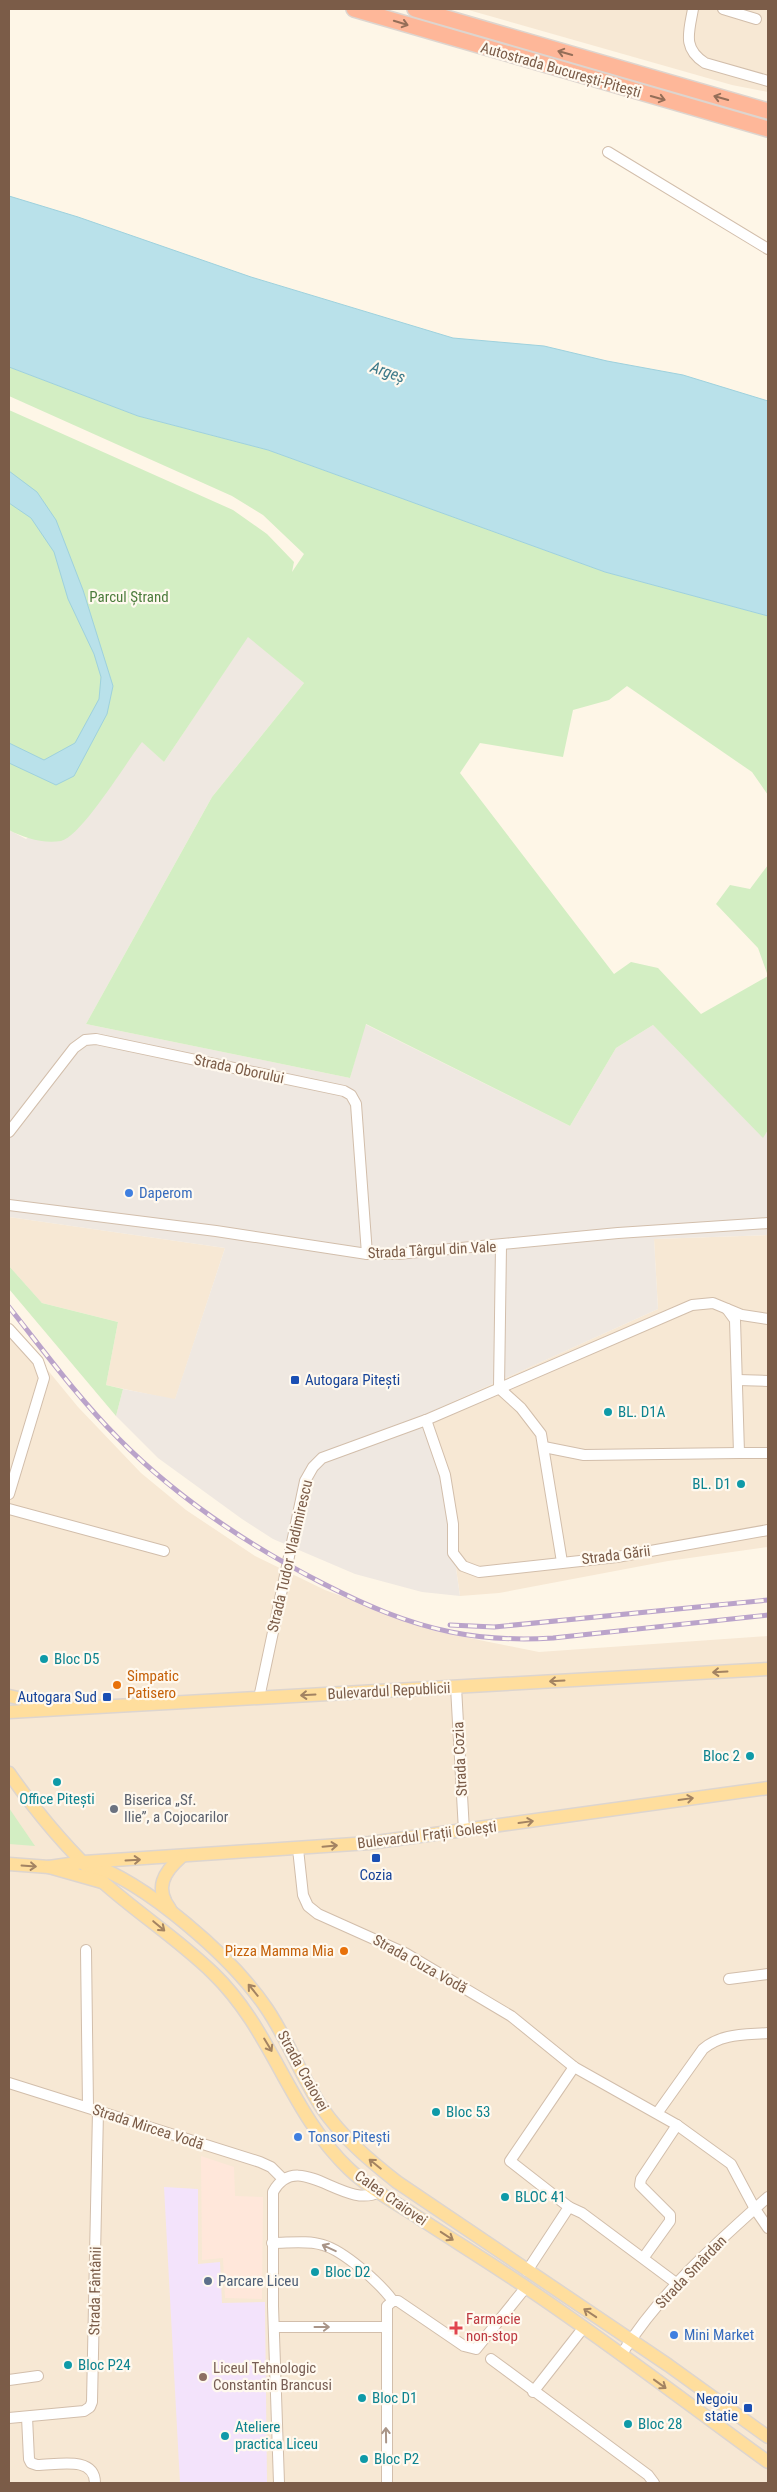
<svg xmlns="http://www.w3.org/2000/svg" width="777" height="2492" viewBox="0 0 777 2492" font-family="'Roboto Condensed',sans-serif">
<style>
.residential{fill:#f7e8d4}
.commercial{fill:#ffe7da}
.industrial{fill:#efe8e1}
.education{fill:#f3e3fb}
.green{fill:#d3eec3}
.water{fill:#b9e1ea;stroke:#9ed1dd}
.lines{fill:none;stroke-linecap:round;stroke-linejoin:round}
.minor-casing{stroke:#d2beab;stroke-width:12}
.major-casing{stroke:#ddd5cf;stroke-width:15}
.highway-casing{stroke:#ddd5cf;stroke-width:18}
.minor{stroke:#fff;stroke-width:10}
.major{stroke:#ffde9d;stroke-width:12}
.highway{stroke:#feb799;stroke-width:15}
.rail-casing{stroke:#baa3ca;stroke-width:5}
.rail{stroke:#fff9ef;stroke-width:3;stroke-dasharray:9;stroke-linecap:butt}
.oneway{stroke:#956e58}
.oneway2{stroke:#a38362}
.oneway3{stroke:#a99588}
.shop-dot{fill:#3f7fe0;stroke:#fff9ef;stroke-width:2}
.transit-dot{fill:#1a4fb4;stroke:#fff9ef;stroke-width:2}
.culture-dot{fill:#0f9aa8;stroke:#fff9ef;stroke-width:2}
.food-dot{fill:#e8710a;stroke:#fff9ef;stroke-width:2}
.worship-dot{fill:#6b7280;stroke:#fff9ef;stroke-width:2}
.service-dot{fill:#5c6f8a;stroke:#fff9ef;stroke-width:2}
.health-dot{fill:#e0444e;stroke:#fff9ef;stroke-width:2}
.education-dot{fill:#8d6e63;stroke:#fff9ef;stroke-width:2}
.labels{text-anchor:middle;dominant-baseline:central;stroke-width:4.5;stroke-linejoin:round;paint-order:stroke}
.street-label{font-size:15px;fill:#7b5c48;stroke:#fff9ef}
.park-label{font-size:15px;fill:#4c7c3c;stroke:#fff9ef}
.shop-label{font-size:15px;fill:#366cbe;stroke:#fff9ef;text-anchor:start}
.transit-label{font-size:15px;fill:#164399;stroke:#fff9ef;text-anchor:end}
.culture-label{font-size:15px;fill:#0d838f;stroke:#fff9ef;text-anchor:start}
.food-label{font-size:15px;fill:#c56008;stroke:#fff9ef;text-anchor:start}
.worship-label{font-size:15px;fill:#5b616d;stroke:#fff9ef;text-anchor:start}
.service-label{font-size:15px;fill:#4e5e75;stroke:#fff9ef;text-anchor:start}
.health-label{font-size:15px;fill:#be3a42;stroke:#fff9ef;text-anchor:start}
.education-label{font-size:15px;fill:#785e54;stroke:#fff9ef;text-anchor:start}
.water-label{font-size:16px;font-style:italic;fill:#3c7989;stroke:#fff9ef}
</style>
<rect width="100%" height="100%" fill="#fef6e7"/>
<!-- residential -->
<g class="residential">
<polygon points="465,9 768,9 768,92 732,85"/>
<polygon points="9,1217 225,1248 175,1400 106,1385 118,1322 42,1303 9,1266"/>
<polygon points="768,1235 768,1547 668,1561 499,1593 460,1596 447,1505 426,1414 658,1309 654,1239"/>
<polygon points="9,1323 78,1407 141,1473 186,1510 255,1556 325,1590 435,1631 539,1652 768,1636 768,2483 9,2483"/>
</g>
<!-- commercial -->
<polygon class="commercial" points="201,2156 234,2167 235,2196 263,2197 262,2299 225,2298 223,2258 202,2260"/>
<!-- industrial -->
<polygon class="industrial" points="248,636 304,683 212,797 86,1024 350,1078 365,1024 570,1126 616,1048 653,1025 763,1137 768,1130 768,1235 654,1239 658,1309 426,1414 447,1505 460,1596 422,1592 355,1574 273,1539 242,1519 158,1458 116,1416 123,1389 175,1399 225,1248 9,1217 9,830 26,839 124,765 142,741 164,762"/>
<!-- education -->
<polygon class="education" points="164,2187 198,2189 198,2264 220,2262 222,2303 265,2302 267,2483 180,2483"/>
<!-- green -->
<g class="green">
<path d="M 9,367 L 138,416 L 268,450 L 605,572 L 768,616 L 768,795 L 752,772 L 627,686 L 609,700 L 573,710 L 563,757 L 480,743 L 460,773 L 614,974 L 631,962 L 658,968 L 701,1014 L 768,976 L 758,948 L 716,904 L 730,885 L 750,889 L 768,865 L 768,1130 L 763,1138 L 653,1025 L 616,1048 L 570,1126 L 366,1024 L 350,1078 L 86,1024 L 212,797 L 304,683 L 248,637 L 164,762 L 142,742 C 127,761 82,836 61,841 C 43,844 24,838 9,830 L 9,410 L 233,510 L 267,534 L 294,562 L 292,572 L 304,554 L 263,515 L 232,496 L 9,396 Z"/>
<polygon points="9,1266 42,1303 118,1322 106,1385 123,1389 116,1416 9,1289"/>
<polygon points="9,1808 35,1846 9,1844"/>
</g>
<!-- water -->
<g class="water">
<polygon points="9,196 78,217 251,277 453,338 544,346 607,361 683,375 768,401 768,616 605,572 268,450 138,416 9,367"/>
<polygon points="9,471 37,492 56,520 83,590 113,686 107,714 74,776 56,785 9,763 9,743 44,760 75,743 99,699 101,677 94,654 68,599 54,552 31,518 9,503"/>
</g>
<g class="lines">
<defs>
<g id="minor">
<path d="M 693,9 C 689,32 682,48 705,63 L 768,81"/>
<polyline points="723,9 756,19"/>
<polyline points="608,152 768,249"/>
<polyline points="9,1132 74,1048 85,1040 96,1039 344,1091 351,1095 356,1104 367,1254"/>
<polyline points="9,1205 216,1231 367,1254 398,1254 618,1233 768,1223"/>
<polyline points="501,1246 499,1388 521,1408 541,1434 562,1562"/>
<polyline points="727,1309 735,1320 739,1453 768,1453"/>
<polyline points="9,1329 38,1361 44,1378 9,1494"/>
<polyline points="738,1380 768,1381"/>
<polyline points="426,1420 445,1475 453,1524 453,1553 463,1566 479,1572 617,1557 768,1530"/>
<polyline points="544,1447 584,1455 739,1453"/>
<polyline points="9,1509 164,1551"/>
<polyline points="456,1687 464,1831"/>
<polyline points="259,1698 305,1481 313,1467 322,1458 426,1420 692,1305 713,1303 742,1315 768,1319"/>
<polyline points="298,1849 303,1895 308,1906 318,1914 405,1953 511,2016 574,2067 677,2125 731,2164 755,2209 768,2228"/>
<polyline points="86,1950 88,2107"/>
<polyline points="729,1979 768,1974"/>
<polyline points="9,2083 260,2162 271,2167 283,2179"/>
<path d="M 658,2112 L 703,2049 C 722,2033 745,2035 768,2033"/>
<polyline points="569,2207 582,2213 676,2283"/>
<path d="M 272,2243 C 289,2243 308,2240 323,2245 C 344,2251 380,2283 393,2301"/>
<polyline points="644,2257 670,2221 670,2215 640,2185 641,2179 677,2125"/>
<polyline points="527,2271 569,2207 510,2161 574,2067"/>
<polyline points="274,2327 386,2327"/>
<path d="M 621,2355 C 660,2293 714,2245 768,2197"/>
<polyline points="491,2359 648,2475 654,2483"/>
<polyline points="9,2380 38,2376"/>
<polyline points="533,2392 584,2327"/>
<path d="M 27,2417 L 29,2459 L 31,2463 L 37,2465 C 56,2465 95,2455 95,2483"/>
<polyline points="9,2418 84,2411 90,2407 92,2402 98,2111"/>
<path d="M 279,2483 L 273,2306 L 273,2192 C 298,2147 344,2211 379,2192"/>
<polyline points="387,2483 387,2306 393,2301 398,2301 464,2346 476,2349 526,2287"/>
</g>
<g id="major">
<polyline points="9,1696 49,1705"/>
<polyline points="9,1712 768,1669"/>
<path d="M 9,1773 C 37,1813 68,1850 104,1883 C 139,1914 179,1940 213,1973 C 273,2031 289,2112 349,2169 C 368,2187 391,2200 413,2214 C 451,2239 489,2262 527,2288 C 609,2343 688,2404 768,2462"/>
<path d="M 87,1863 C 146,1882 232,1957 267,2009 C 288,2040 301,2076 322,2108 C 342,2137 369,2160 397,2182 L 668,2365 L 768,2437"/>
<polyline points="9,1864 49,1867 102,1882"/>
<polyline points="49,1867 84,1862 369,1843 768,1788"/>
<path d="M 170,1909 C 154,1888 164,1872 181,1857"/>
</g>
<g id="highway">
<polyline points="354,9 768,129"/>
<polyline points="415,9 768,111"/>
</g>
</defs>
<!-- minor casing -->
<use href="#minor" class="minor-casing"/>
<!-- major casing -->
<use href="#major" class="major-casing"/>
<!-- highway casing -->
<use href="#highway" class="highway-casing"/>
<!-- minor -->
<use href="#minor" class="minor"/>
<!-- major -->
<use href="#major" class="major"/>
<!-- highway -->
<use href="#highway" class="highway"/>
<defs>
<g id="rail">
<path d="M 9,1307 C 44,1351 78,1398 118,1438 C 178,1499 248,1545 324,1584 C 365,1605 406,1623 451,1632 C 485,1639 519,1640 553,1638 L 768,1615"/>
<polyline points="450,1625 494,1627 768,1600"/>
</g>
</defs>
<!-- rail casing -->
<use href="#rail" class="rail-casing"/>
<!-- rail -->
<use href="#rail" class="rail"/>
</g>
<!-- one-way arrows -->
<defs><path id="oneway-shaft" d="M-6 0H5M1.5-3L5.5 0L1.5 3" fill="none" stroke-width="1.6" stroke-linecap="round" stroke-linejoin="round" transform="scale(1.25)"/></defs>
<g class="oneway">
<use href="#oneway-shaft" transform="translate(401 23) rotate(17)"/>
<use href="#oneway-shaft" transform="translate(565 53) rotate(-164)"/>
<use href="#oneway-shaft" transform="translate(658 98) rotate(16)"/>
<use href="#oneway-shaft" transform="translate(721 98) rotate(-164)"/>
</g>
<g class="oneway2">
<use href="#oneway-shaft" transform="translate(720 1672) rotate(177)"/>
<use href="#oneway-shaft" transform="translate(557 1681) rotate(177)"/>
<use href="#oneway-shaft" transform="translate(308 1695) rotate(177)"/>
<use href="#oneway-shaft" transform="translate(686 1799) rotate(-8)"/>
<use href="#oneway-shaft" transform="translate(526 1822) rotate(-8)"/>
<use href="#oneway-shaft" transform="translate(330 1846) rotate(-5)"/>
<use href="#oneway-shaft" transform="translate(133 1860) rotate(-3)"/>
<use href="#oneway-shaft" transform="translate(29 1866) rotate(4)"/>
<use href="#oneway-shaft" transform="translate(159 1926) rotate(40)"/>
<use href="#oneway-shaft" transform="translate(253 1990) rotate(-129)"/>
<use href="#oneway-shaft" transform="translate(268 2045) rotate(59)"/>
<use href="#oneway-shaft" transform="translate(375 2164) rotate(-141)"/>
<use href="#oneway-shaft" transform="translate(447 2236) rotate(33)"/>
<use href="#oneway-shaft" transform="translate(590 2313) rotate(-146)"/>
<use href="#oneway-shaft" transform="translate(660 2384) rotate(36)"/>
</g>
<g class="oneway3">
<use href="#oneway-shaft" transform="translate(329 2248) rotate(-155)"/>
<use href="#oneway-shaft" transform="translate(322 2327)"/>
<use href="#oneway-shaft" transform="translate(386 2435) rotate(-91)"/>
</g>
<!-- markers -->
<g class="shop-dot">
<circle cx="129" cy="1193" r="5"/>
<circle cx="298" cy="2137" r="5"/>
<circle cx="674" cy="2335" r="5"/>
</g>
<g class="transit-dot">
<rect x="290" y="1375" width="10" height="10" rx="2.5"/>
<rect x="102" y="1692" width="10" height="10" rx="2.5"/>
<rect x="371" y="1853" width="10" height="10" rx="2.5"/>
<rect x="743" y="2403" width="10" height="10" rx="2.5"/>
</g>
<g class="culture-dot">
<circle cx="608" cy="1412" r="5"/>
<circle cx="741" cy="1484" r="5"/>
<circle cx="44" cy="1659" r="5"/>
<circle cx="750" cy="1756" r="5"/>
<circle cx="57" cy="1782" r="5"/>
<circle cx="436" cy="2112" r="5"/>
<circle cx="505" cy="2197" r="5"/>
<circle cx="315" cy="2272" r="5"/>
<circle cx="68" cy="2365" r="5"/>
<circle cx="362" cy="2398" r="5"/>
<circle cx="628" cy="2424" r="5"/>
<circle cx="225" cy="2436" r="5"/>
<circle cx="364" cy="2459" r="5"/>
</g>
<g class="food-dot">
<circle cx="117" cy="1685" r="5"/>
<circle cx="344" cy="1951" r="5"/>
</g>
<circle class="worship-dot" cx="114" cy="1809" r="5"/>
<circle class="service-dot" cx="208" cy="2281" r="5"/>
<path class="health-dot" d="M453.5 2320.5h5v5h5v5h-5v5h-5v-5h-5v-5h5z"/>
<circle class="education-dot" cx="203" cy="2377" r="5"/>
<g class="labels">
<!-- street labels -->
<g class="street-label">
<text transform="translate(561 70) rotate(16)">Autostrada București-Pitești</text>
<text transform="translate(239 1069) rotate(12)">Strada Oborului</text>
<text transform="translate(432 1250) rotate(-3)">Strada Târgul din Vale</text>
<text transform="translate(616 1555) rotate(-7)">Strada Gării</text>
<text transform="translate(290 1556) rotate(-77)">Strada Tudor Vladimirescu</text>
<text transform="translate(389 1691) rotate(-3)">Bulevardul Republicii</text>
<text transform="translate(460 1759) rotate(-93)">Strada Cozia</text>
<text transform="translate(427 1835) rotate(-7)">Bulevardul Frații Golești</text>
<text transform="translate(420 1964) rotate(29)">Strada Cuza Vodă</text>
<text transform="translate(303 2071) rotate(61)">Strada Craiovei</text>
<text transform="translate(148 2127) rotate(18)">Strada Mircea Vodă</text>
<text transform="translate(391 2198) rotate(35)">Calea Craiovei</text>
<text transform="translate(691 2272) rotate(-46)">Strada Smârdan</text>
<text transform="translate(95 2291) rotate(-89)">Strada Fântânii</text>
</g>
<!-- park labels -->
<g class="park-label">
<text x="129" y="597">Parcul Ștrand</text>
</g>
<!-- shop labels -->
<g class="shop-label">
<text x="139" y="1193">Daperom</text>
<text x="308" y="2137">Tonsor Pitești</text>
<text x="684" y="2335">Mini Market</text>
</g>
<!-- transit labels -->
<g class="transit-label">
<text x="305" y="1380" text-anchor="start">Autogara Pitești</text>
<text x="97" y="1697">Autogara Sud</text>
<text x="376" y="1875" text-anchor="middle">Cozia</text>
<text x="738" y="2399">Negoiu<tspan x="738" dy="17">statie</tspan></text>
</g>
<!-- culture labels -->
<g class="culture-label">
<text x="618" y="1412">BL. D1A</text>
<text x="731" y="1484" text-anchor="end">BL. D1</text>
<text x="54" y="1659">Bloc D5</text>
<text x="740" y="1756" text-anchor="end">Bloc 2</text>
<text x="57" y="1799" text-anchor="middle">Office Pitești</text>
<text x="446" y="2112">Bloc 53</text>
<text x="515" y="2197">BLOC 41</text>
<text x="325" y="2272">Bloc D2</text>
<text x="78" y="2365">Bloc P24</text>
<text x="372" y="2398">Bloc D1</text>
<text x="638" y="2424">Bloc 28</text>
<text x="235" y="2427">Ateliere<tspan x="235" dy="17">practica Liceu</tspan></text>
<text x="374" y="2459">Bloc P2</text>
</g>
<!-- food labels -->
<g class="food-label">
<text x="127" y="1676">Simpatic<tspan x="127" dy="17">Patisero</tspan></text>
<text x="334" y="1951" text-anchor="end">Pizza Mamma Mia</text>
</g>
<!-- worship labels -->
<g class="worship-label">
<text x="124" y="1800">Biserica „Sf.<tspan x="124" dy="17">Ilie”, a Cojocarilor</tspan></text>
</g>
<!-- service labels -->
<g class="service-label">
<text x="218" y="2281">Parcare Liceu</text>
</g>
<!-- health labels -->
<g class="health-label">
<text x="466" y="2319">Farmacie<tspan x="466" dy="17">non-stop</tspan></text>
</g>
<!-- education labels -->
<g class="education-label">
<text x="213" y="2368">Liceul Tehnologic<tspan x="213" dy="17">Constantin Brancusi</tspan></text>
</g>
<!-- water labels -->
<g class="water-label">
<text transform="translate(388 372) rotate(19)">Argeș</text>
</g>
</g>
<!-- border -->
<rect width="777" height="2492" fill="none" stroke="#7b5c48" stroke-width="20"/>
</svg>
